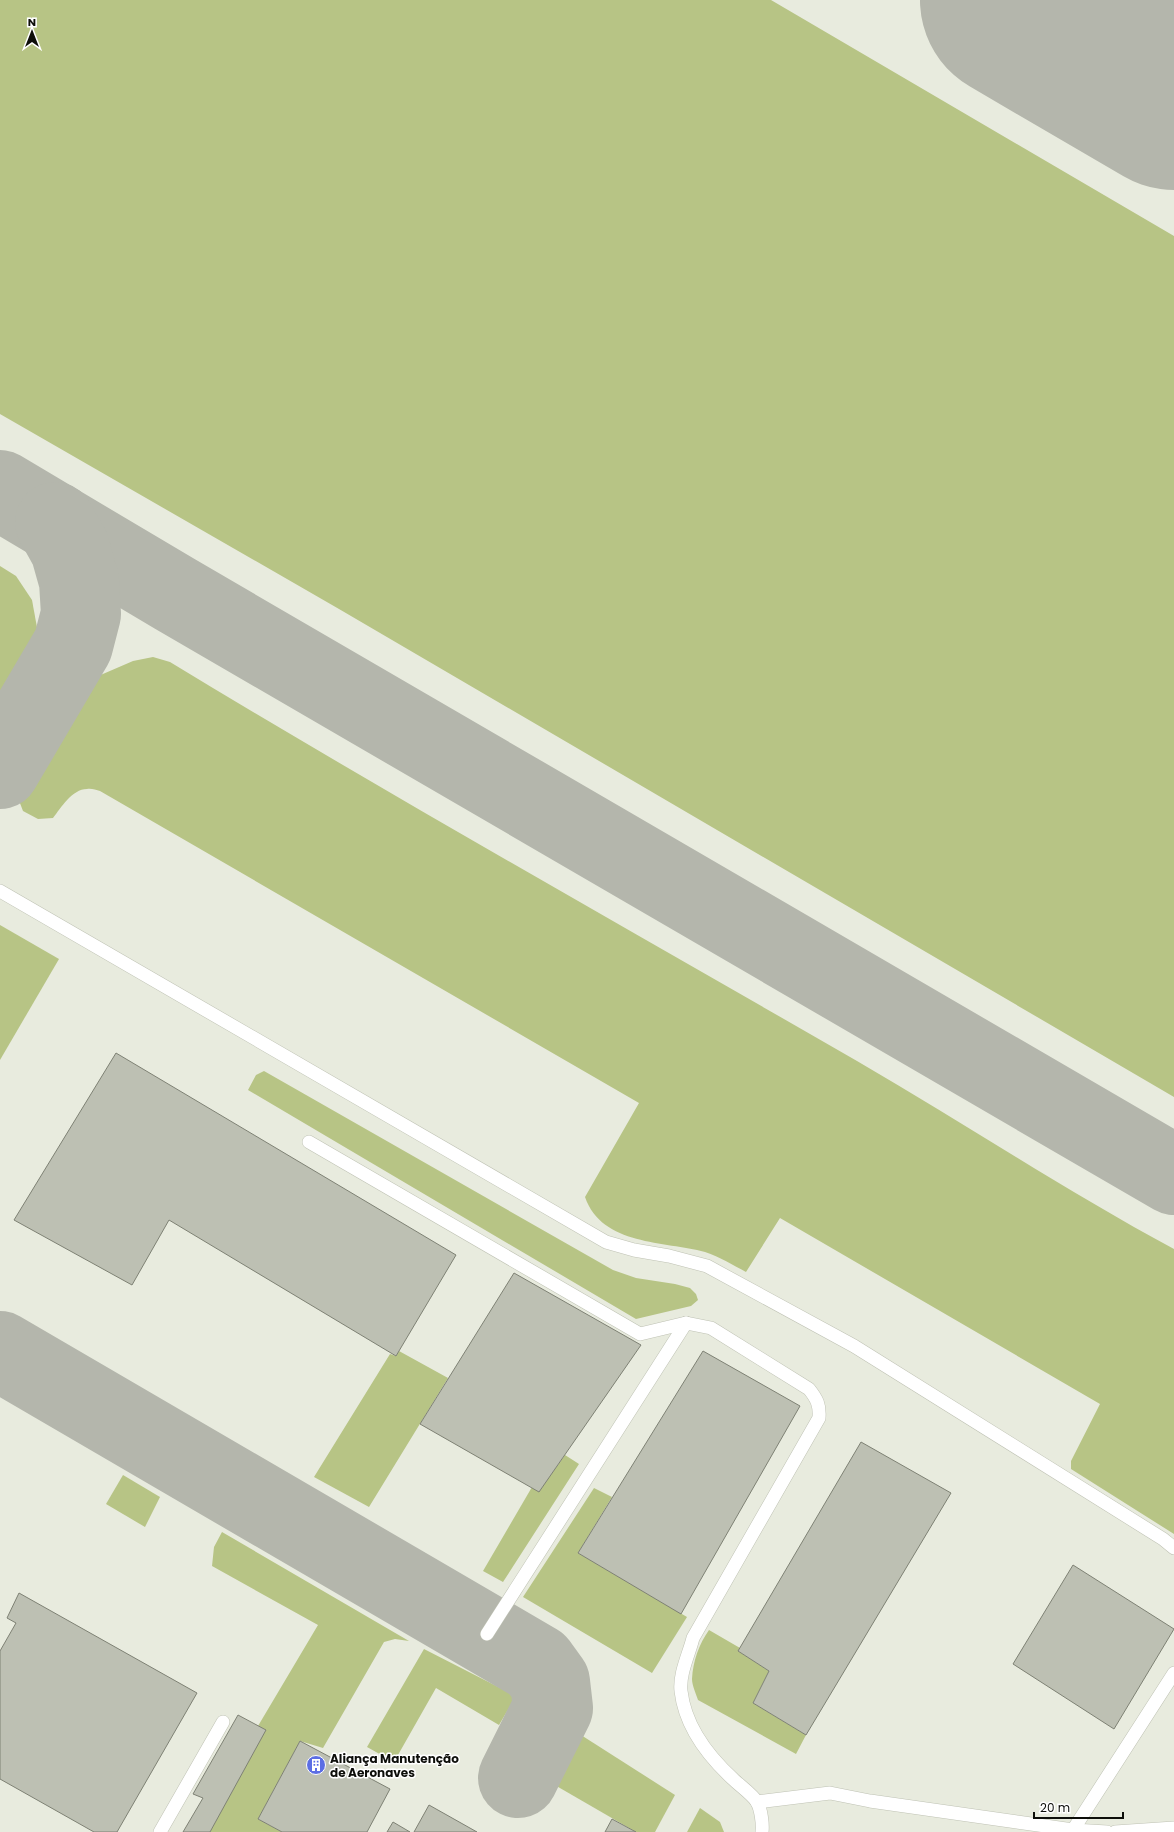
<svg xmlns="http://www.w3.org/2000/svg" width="1174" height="1832" viewBox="0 0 1174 1832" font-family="Poppins,sans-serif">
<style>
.green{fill:#b7c485}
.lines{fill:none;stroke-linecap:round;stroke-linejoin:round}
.taxiway{stroke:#b4b6ac;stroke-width:80}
.runway{stroke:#b4b6ac;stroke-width:200}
.building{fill:#bdc0b3;stroke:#7e8174}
.lane-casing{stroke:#bfc2b4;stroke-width:14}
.lane{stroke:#fff;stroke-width:13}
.labels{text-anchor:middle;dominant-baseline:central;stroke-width:3;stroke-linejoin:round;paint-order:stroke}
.poi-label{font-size:12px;font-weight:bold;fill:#0d0e0a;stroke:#fff;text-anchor:start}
</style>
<rect width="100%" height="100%" fill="#e8ebde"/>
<!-- green -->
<g class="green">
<polygon points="0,0 771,0 1174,236 1174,1097 339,609 0,414"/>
<polygon points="0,566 16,576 32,600 38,633 29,674 16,704 0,708"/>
<path d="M 153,657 L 170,662 C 396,799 628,929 857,1061 C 964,1123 1066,1191 1174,1249 L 1174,1534 L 1071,1469 L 1071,1461 L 1100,1404 L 780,1218 L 746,1272 C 733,1265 720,1257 705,1252 C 665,1241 602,1246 585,1197 L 639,1103 L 100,791 C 96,790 91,788 87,789 C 72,789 61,808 53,818 L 38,819 L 23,811 L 18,798 L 21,779 L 43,736 L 67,704 L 89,680 L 133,661 Z"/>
<polygon points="0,925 59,959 0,1060"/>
<polygon points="264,1071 613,1270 636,1278 675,1284 690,1288 696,1294 698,1300 691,1306 636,1319 248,1090 256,1075"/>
<polygon points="399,1351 448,1378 369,1507 314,1477 390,1354 396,1356"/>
<polygon points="565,1455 579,1464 503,1582 483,1571 532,1487 539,1491"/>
<polygon points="123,1475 160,1497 145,1527 106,1504"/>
<polygon points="594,1488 612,1497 578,1553 687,1617 652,1673 523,1597"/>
<polygon points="222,1532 409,1641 395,1639 384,1642 323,1748 300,1741 258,1819 282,1832 210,1832 258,1726 318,1625 212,1566 214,1547"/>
<path d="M 709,1630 L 740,1648 L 738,1651 L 769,1671 L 753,1703 L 806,1735 L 796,1754 L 698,1700 C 696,1694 692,1685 692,1679 C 693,1661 699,1644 709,1630 Z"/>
<polygon points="424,1649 516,1696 499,1725 436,1688 394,1762 367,1747"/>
<polygon points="581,1735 675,1795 655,1832 636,1832 553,1784"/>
<polygon points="700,1808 720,1822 724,1832 687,1832"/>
</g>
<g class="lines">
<!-- taxiway -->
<g class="taxiway">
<polyline points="0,490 175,594 1174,1175"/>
<polyline points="0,769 73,645 81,614 79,581 70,549 55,522"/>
<polyline points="0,1351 537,1664 550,1682 553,1708 518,1778"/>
</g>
<!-- runway -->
<polyline class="runway" points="1020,0 1174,90"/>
</g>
<!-- building -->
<g class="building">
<polygon points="116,1053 456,1255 396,1356 169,1220 132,1285 14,1220"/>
<polygon points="514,1273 641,1345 539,1492 420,1424"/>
<polygon points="703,1351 800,1406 681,1614 578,1553"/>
<polygon points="861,1442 951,1493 806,1735 753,1703 769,1671 738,1651"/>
<polygon points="1073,1565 1174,1629 1114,1729 1013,1664"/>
<polygon points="19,1593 197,1693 117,1832 94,1832 0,1779 0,1651 16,1623 7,1618"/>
<polygon points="238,1715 266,1730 210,1832 183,1832 203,1798 193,1794"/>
<polygon points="300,1741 390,1789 367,1832 282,1832 258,1819"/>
<polygon points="429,1805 477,1832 414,1832"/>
<polygon points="612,1819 636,1832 605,1832"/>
<polygon points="393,1822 410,1832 387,1832"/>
</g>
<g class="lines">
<defs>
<g id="lane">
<polyline points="0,891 606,1242 634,1250 669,1256 707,1266 854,1346 1163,1539 1174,1548"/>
<path d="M 309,1142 L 640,1334 L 686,1323 L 711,1328 L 809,1389 C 817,1399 820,1405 819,1418 L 693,1638 C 689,1654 679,1674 681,1691 C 685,1726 708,1756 733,1779 C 739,1785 753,1795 757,1802 C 761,1809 763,1824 762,1832"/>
<polyline points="487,1634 686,1323"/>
<polyline points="757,1802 830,1793 870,1801 1073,1830 1107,1832"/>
<polyline points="1073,1830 1174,1673"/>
<polyline points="160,1832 223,1722"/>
<polyline points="1115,1832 1174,1828"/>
</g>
</defs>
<!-- lane casing -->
<use href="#lane" class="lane-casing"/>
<!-- lane -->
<use href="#lane" class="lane"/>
</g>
<!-- icons -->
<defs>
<symbol id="building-disc" viewBox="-11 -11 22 22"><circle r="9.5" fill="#5b6de4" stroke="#fff"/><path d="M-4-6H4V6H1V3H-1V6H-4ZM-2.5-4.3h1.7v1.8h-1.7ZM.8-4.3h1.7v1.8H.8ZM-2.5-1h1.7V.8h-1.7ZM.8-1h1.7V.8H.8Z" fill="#fff"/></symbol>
</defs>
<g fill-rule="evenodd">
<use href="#building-disc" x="305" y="1754" width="22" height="22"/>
</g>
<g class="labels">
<!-- poi labels -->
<g class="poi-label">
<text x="330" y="1758">Aliança Manutenção<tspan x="330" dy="14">de Aeronaves</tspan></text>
</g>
</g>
<!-- north arrow -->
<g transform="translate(32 32)" stroke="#ffffff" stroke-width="3" paint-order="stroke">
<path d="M0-3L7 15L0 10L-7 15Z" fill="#0d0e0a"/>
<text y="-6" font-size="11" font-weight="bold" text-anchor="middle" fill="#0d0e0a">N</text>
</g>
<!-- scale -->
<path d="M1034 1812v6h89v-6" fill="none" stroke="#0d0e0a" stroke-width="2"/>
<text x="1040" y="1812" font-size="12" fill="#0d0e0a" stroke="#ffffff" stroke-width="3" paint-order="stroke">20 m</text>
</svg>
